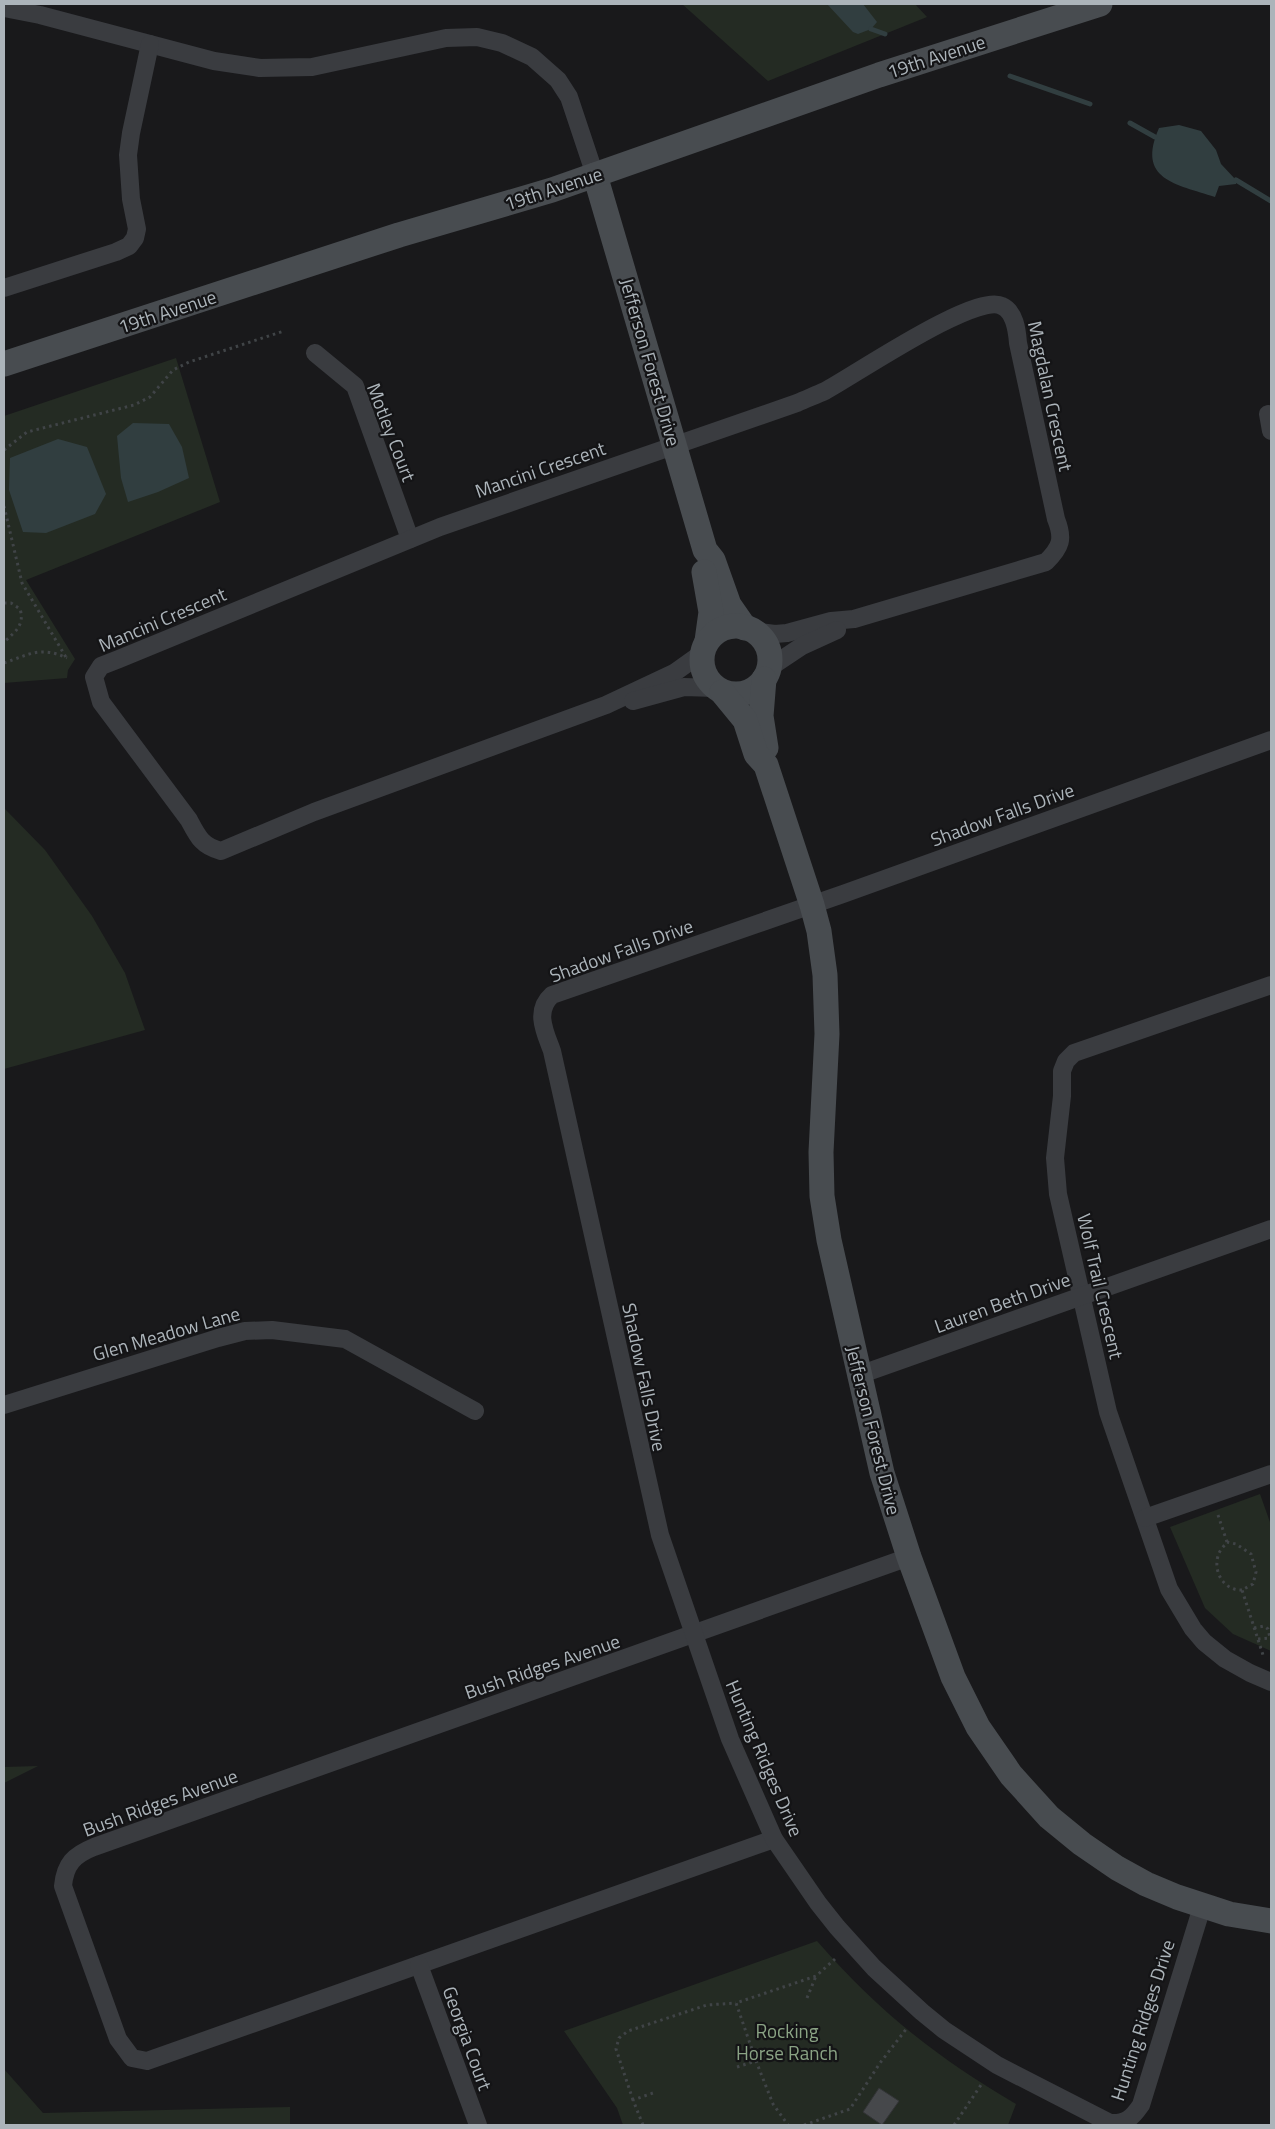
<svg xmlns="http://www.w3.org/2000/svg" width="1275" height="2129" viewBox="0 0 1275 2129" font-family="'Titillium Web',sans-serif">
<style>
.green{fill:#242b23}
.water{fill:#313e40}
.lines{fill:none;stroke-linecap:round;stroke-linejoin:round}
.stream{stroke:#313e40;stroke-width:5}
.building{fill:#46484b;stroke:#333437}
.path{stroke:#404447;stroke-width:3;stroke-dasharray:2.5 4;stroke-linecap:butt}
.street{stroke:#3a3c40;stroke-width:18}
.secondary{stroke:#484c50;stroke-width:25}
.labels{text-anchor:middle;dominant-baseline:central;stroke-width:4.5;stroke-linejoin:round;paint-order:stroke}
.street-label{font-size:19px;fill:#acb4ba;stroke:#141416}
.park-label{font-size:19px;fill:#8aa384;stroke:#141416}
</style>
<rect width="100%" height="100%" fill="#19191b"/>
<!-- green -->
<g class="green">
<polygon points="682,4 915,4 927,17 768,81"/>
<polygon points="176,358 220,502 26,580 75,659 68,670 67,678 4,683 4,416"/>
<polygon points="4,808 45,850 92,916 125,973 145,1030 4,1069"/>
<polygon points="1260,1494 1271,1525 1271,1651 1233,1634 1205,1608 1170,1527"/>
<polygon points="38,1766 4,1783 4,1767"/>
<path d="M 817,1941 C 878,2011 936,2057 1016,2104 L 1008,2125 L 623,2125 L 617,2108 L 564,2031 Z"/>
<polygon points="4,2069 43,2113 290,2107 290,2125 4,2125"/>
</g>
<!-- water -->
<g class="water">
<polygon points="827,4 863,4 877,22 871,29 858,34 853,32"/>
<path d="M 1179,125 L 1201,131 L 1216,150 L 1221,164 L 1236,180 L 1236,184 L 1219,186 L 1215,197 C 1176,184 1136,180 1159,128 Z"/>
<polygon points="133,423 169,424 182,447 189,478 158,492 128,502 121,478 117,436"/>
<polygon points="58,439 87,447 106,494 95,514 46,533 23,532 9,490 10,458"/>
</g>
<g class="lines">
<!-- stream -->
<g class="stream">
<polyline points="871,29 885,34"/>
<polyline points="1010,76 1090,104"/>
<polyline points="1130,123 1155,137"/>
<polyline points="1236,180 1271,201"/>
</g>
</g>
<!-- building -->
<polygon class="building" points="879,2088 899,2101 882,2125 863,2112"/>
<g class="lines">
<!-- path -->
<g class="path">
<polyline points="4,450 27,432 134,405 150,397 173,370 189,362 284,331"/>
<polyline points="4,506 22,583 67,659"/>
<path d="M 4,603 L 11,603 L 20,609 C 25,625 15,632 4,642"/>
<path d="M 4,663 C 30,654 41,646 67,658"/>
<polyline points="1218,1515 1227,1542"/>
<path d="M 1242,1590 C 1225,1591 1213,1573 1218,1556 C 1219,1551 1224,1546 1227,1542 L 1236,1544 L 1251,1554 L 1256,1572 L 1253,1584 L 1242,1590 L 1263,1655"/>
<polyline points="1254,1628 1264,1626 1268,1629 1270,1638"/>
<polyline points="1258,1639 1270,1638"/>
<polyline points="807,1998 816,1976"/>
<polyline points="756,2061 736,2003 816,1976 835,1959"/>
<polyline points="737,2067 756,2061 773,2104 788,2125"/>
<polyline points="633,2100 616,2049 619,2038 628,2031 707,2005 736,2003"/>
<polyline points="643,2125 633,2100 653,2093"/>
<polyline points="804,2125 850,2109 880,2063 907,2028"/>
<polyline points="954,2125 983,2082"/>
</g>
<!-- street -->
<g class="street">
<polyline points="4,8 40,15 214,61 260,68 312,67 446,38 477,37 502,43 532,57 558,80 569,97 595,175"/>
<polyline points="4,288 116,252 129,246 135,238 137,229 131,199 128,155 131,133 150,44"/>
<polyline points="315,353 355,386 410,539"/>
<polyline points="1268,414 1271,431"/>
<path d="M 702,653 L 674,673 L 606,705 L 314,812 L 221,851 C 202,846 198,837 189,820 L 101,702 L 94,677 L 101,666 L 119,659 L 440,527 L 797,403 C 806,399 816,395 825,391 C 855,375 976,292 1002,306 C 1015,312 1017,330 1018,343 L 1056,519 C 1064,539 1061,547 1046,562 L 854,619 L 831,621 L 787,633 L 775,634 L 753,631"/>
<polyline points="769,668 802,646 837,630"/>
<polyline points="633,701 684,687 715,688"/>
<polyline points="1271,985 1074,1053 1066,1061 1062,1071 1062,1096 1055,1158 1058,1194 1108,1412 1169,1589 1193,1629 1204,1642 1225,1659 1250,1673 1271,1682"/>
<polyline points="859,1375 1271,1229"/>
<polyline points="4,1405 218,1338 245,1331 272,1330 345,1339 475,1411"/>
<polyline points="1145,1518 1271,1474"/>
<path d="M 774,1839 L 147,2061 L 132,2058 L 118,2039 L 63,1886 C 65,1864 74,1855 94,1847 L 909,1557"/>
<path d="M 1202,1907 L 1141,2105 C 1132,2118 1126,2124 1110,2123 L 997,2065 L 944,2030 L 922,2012 L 874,1968 L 837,1927 L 818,1903 L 774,1839 L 730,1739 L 660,1535 L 552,1051 C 545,1032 534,1011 552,995 L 843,894 L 1271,740"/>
<polyline points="419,1965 478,2125"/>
</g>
<!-- secondary -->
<g class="secondary">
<polyline points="595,175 705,550 713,560 729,605 745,628"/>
<polyline points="4,364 399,235 552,190 879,75 1100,4"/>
<polyline points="704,572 711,612 707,641"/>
<circle cx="736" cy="660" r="34"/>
<polyline points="764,679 761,716 766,748"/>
<polyline points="722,692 745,720 756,754 766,765 812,905 819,931 825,975 827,1034 821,1152 822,1196 829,1240 882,1473 909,1557 953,1677 978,1727 1011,1775 1049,1817 1082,1844 1117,1868 1146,1884 1177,1897 1229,1914 1271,1921"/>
</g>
</g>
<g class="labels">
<!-- street labels -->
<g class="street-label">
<text transform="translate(936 56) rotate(-18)">19th Avenue</text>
<text transform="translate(553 188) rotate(-18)">19th Avenue</text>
<text transform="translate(167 311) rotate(-18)">19th Avenue</text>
<text transform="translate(651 362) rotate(74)">Jefferson Forest Drive</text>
<text transform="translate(1051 396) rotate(78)">Magdalan Crescent</text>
<text transform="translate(392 432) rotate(69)">Motley Court</text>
<text transform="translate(540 469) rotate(-19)">Mancini Crescent</text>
<text transform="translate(162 619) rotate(-23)">Mancini Crescent</text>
<text transform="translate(1002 814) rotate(-20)">Shadow Falls Drive</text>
<text transform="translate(621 950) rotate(-20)">Shadow Falls Drive</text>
<text transform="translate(1101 1286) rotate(77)">Wolf Trail Crescent</text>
<text transform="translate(1002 1302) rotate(-20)">Lauren Beth Drive</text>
<text transform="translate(166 1333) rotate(-16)">Glen Meadow Lane</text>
<text transform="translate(645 1377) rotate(78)">Shadow Falls Drive</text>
<text transform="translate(874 1430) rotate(76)">Jefferson Forest Drive</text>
<text transform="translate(542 1666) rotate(-19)">Bush Ridges Avenue</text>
<text transform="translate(765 1758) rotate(67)">Hunting Ridges Drive</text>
<text transform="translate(160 1802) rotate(-20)">Bush Ridges Avenue</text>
<text transform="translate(1142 2020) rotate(-72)">Hunting Ridges Drive</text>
<text transform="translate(468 2038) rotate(70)">Georgia Court</text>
</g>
<!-- park labels -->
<g class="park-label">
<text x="787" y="2030">Rocking<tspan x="787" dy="22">Horse Ranch</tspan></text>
</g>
</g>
<!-- border -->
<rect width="1275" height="2129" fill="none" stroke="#acb4ba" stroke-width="10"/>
</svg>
